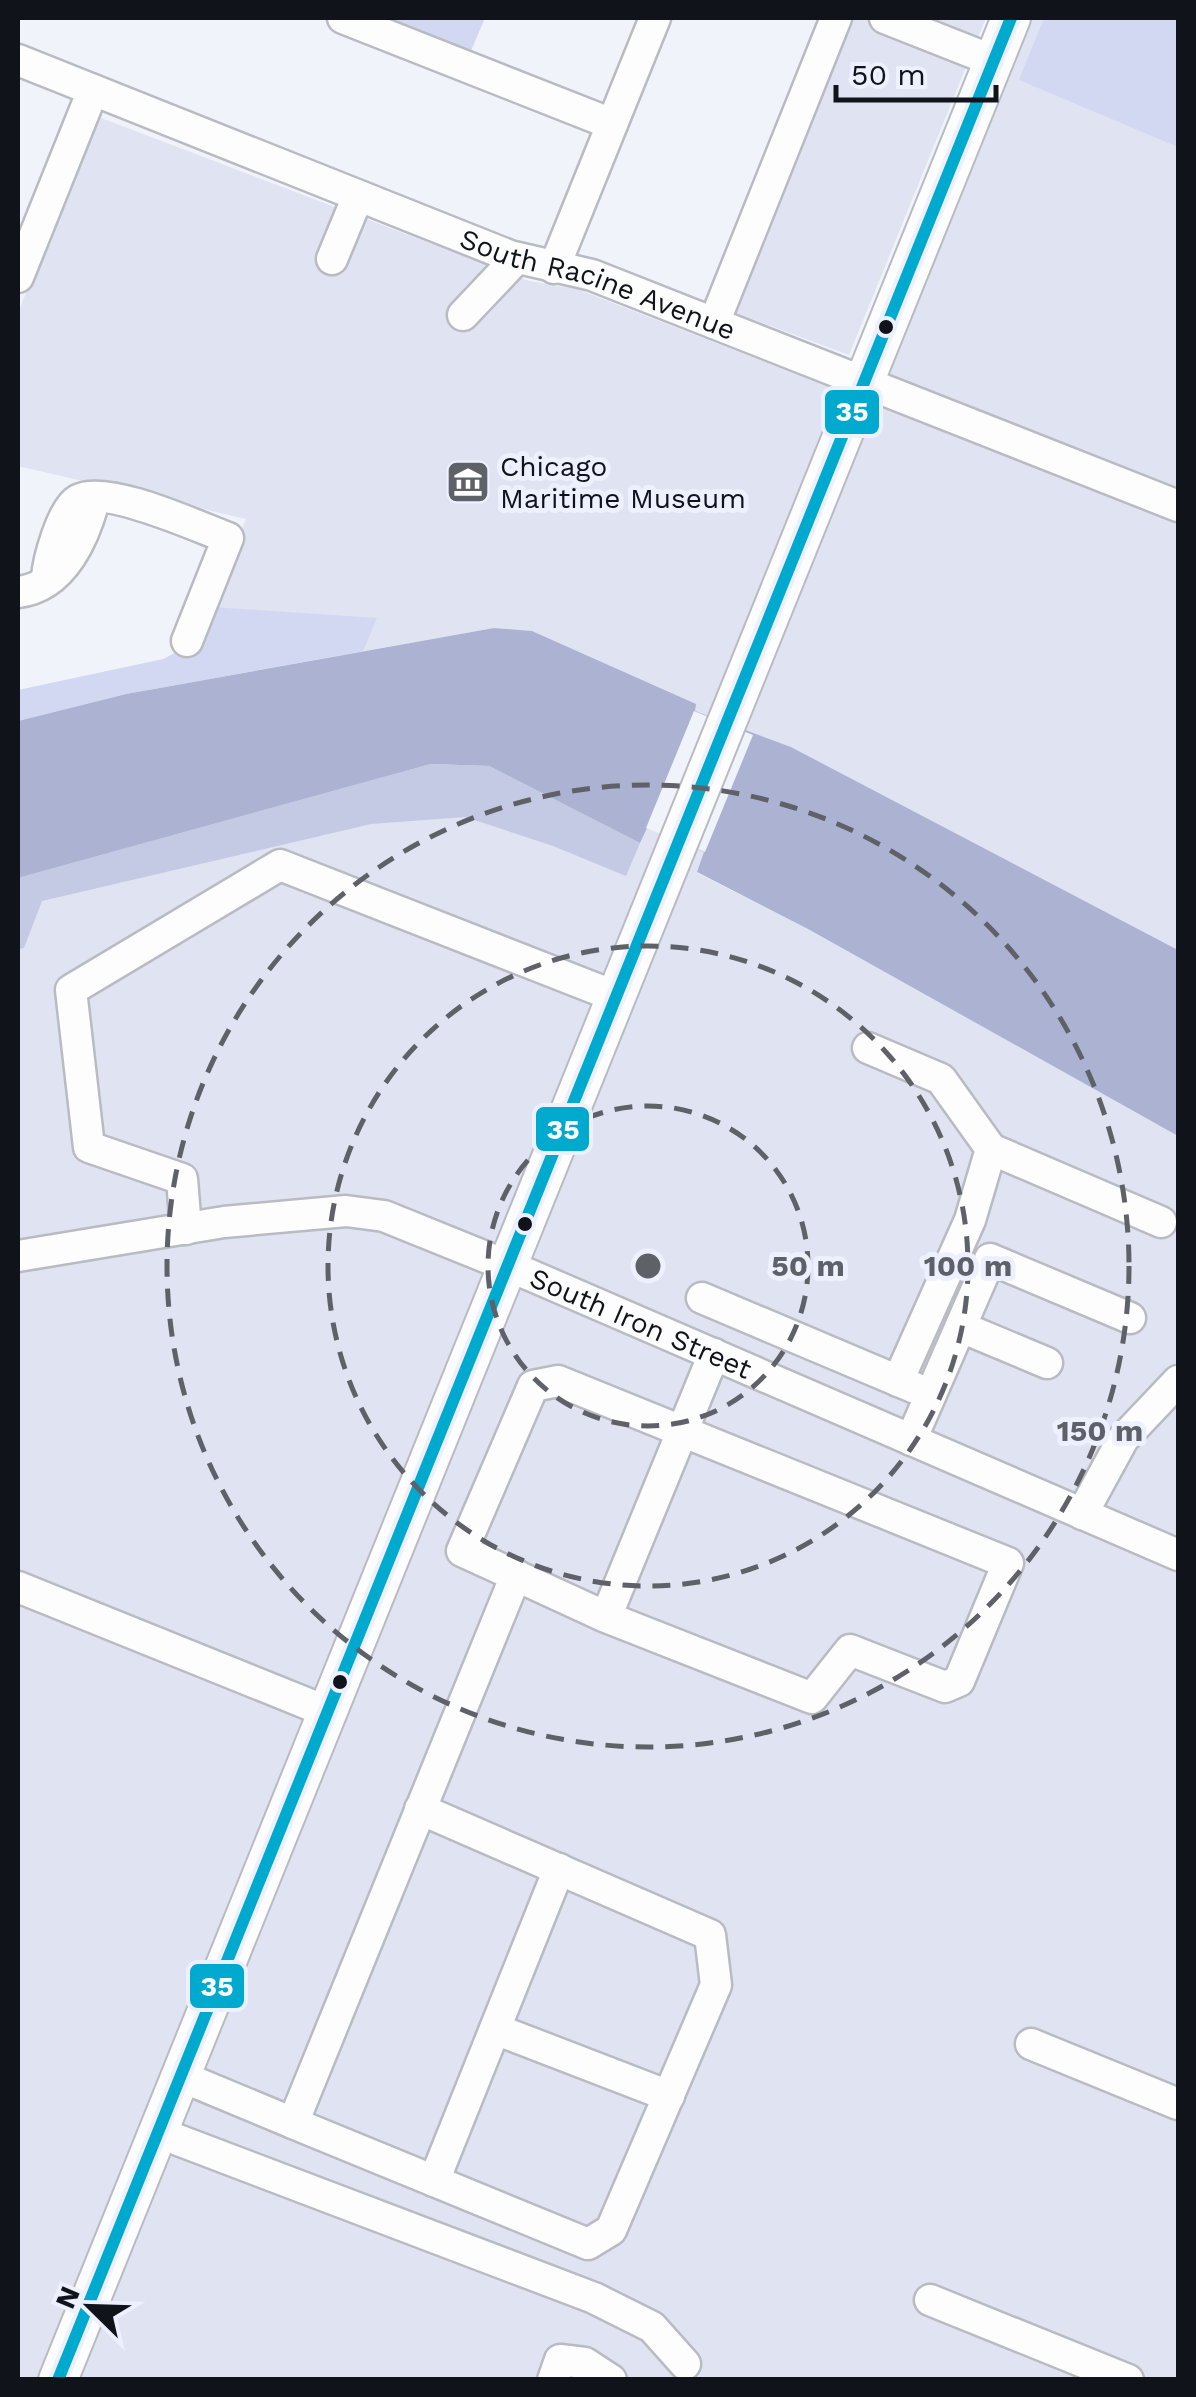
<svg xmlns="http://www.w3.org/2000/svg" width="1196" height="2397" viewBox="0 0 1196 2397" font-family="'Work Sans',sans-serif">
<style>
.built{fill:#e0e3f1}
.green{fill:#d2d8f1}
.forest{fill:#c4cae4}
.water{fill:#acb3d2}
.pier{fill:#f1f3fb}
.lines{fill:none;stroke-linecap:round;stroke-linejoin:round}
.minor-casing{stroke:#b9bbc3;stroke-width:35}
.major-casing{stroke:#b9bbc3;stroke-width:42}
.minor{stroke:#fdfdfe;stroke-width:30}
.major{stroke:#fdfdfe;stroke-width:38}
.bus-1-casing{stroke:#edf0ff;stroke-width:20}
.bus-1{stroke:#00a9ce;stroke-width:12}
.ring{fill:none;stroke:#5f6169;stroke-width:5;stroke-dasharray:18 12}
.bus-dot{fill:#11131b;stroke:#edf0ff;stroke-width:4}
.labels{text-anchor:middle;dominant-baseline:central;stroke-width:10;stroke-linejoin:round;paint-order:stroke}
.street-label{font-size:28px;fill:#11131b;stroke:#edf0ff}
.poi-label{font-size:28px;fill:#11131b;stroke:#edf0ff;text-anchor:start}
.centre{fill:#5f6169;stroke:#edf0ff;stroke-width:5}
.ring-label{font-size:30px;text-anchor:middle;font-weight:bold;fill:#5f6169;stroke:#edf0ff;stroke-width:10;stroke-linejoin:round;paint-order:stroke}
.line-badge{stroke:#edf0ff;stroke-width:4}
.badge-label{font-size:28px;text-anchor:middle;font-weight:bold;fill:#fff}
</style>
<rect width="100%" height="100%" fill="#f1f3fb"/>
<!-- built -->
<g class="built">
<polygon points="836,18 986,18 849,355 720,307"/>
<polygon points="1031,18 1178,18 1178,950 791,747 694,711 695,704 532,631 494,628 180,684 246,519 18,466 18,313 96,116 529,281 577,289 875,405"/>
<polygon points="431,764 640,843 646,828 705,852 697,873 808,929 1178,1136 1178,2379 18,2380 18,878"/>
</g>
<!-- green -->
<g class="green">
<polygon points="381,18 485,18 467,60"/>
<polygon points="1044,18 1178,18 1178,147 1019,80"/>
<polygon points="211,607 377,618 363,651 126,694 18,721 18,690 163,659 197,642"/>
</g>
<!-- forest -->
<polygon class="forest" points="431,764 489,766 640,843 626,876 553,846 465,817 371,824 42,901 24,948 18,949 18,878"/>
<!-- water -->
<polygon class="water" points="494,628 532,631 696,704 695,711 791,747 1178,950 1178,1136 808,929 697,872 704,852 647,828 640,843 489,766 431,764 18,878 18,721 126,694"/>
<!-- pier -->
<polygon class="pier" points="694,711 753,735 705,852 646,828"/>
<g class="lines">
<defs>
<g id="minor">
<polyline points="343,18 612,124"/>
<polyline points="885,18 994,61"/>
<path id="s1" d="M 18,60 L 510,256 L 592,275 L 1178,506"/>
<polyline points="332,259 358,196"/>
<polyline points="554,268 655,18"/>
<polyline points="18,277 93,90"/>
<polyline points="463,315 516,259"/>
<polyline points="714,323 836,18"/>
<path d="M 47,578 C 48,561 62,509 78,500 C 106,484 198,527 228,538 L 187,641"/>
<path d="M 18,592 C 64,587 85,536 95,497"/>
<polyline points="868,1048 941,1079 991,1149 970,1220 898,1381"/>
<polyline points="991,1149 1161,1222"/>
<polyline points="186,1229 182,1179 89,1147 71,990 280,865 617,997"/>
<path id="s2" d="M 18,1256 L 224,1222 L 346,1211 L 384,1216 L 530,1275 L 1178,1555"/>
<polyline points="702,1298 915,1388"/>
<polyline points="961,1327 1047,1363"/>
<polyline points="911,1440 990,1259 1130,1318"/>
<polyline points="1082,1514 1123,1439 1178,1381"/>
<polyline points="18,1587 328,1712"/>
<path d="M 606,1617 L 462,1551 L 533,1386 L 558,1381 L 1008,1563 L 959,1681 L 945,1687 L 850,1650 L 812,1698 L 606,1617 C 642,1529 678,1442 714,1354"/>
<polyline points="495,2029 669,2096"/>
<polyline points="1031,2044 1178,2104"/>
<polyline points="180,2076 293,2123 516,1575"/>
<polyline points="293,2123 588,2244 611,2230 716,1985 710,1935 420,1809"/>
<polyline points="157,2132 594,2298 652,2327 685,2364"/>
<polyline points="434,2181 559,1869"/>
<polyline points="930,2300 1128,2380"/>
<polyline points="553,2380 560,2360 585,2363 611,2380"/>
</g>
<polyline id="major" points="58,2380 1011,18"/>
</defs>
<!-- minor casing -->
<use href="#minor" class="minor-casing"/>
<!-- major casing -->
<use href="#major" class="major-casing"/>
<!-- minor -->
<use href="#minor" class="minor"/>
<!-- major -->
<use href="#major" class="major"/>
<defs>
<polyline id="bus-1" points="58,2380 1011,18"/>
</defs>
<!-- bus-1 casing -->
<use href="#bus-1" class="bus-1-casing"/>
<!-- bus-1 -->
<use href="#bus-1" class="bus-1"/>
</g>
<!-- distance rings -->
<g class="ring">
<circle cx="648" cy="1266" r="160"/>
<circle cx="648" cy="1266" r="320"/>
<circle cx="648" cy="1266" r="481"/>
</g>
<!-- icons -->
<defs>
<symbol id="museum-square" viewBox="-11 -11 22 22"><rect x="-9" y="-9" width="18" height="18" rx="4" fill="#5f6169" stroke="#edf0ff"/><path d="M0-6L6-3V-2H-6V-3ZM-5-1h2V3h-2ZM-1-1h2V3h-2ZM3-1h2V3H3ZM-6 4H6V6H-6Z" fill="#fff"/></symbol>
</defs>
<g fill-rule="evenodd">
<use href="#museum-square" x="443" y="457" width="50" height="50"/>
</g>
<!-- markers -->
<g class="bus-dot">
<circle cx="886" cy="327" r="9"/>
<circle cx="525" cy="1224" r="9"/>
<circle cx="340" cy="1682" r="9"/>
</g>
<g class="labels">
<!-- street labels -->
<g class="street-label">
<text stroke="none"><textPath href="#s1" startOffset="622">South Racine Avenue</textPath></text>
<text stroke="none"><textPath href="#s2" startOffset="648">South Iron Street</textPath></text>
</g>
<!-- poi labels -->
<g class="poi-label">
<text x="500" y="466">Chicago<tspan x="500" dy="32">Maritime Museum</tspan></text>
</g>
</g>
<circle cx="648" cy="1266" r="15" class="centre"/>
<g class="ring-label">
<text x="808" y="1276">50 m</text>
<text x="968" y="1276">100 m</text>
<text x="1100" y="1441">150 m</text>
</g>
<g class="line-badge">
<rect x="823" y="388" width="58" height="48" rx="10" fill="#00a9ce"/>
<rect x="534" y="1105" width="57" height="48" rx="10" fill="#00a9ce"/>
<rect x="188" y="1962" width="58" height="48" rx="10" fill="#00a9ce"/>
</g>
<g class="badge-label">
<text x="852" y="421">35</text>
<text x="563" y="1139">35</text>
<text x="217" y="1996">35</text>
</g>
<!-- border -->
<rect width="1196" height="2397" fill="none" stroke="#11131b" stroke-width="40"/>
<!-- north arrow -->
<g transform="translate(90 2307) rotate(293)" stroke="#edf0ff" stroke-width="8" paint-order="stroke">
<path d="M0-8L18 38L0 25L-18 38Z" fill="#11131b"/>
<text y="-15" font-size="28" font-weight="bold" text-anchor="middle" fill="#11131b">N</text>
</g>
<!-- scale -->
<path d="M836 85v15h160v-15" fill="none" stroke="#11131b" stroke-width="5"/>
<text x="851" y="85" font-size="30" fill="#11131b" stroke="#edf0ff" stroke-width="8" paint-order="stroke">50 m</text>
</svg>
